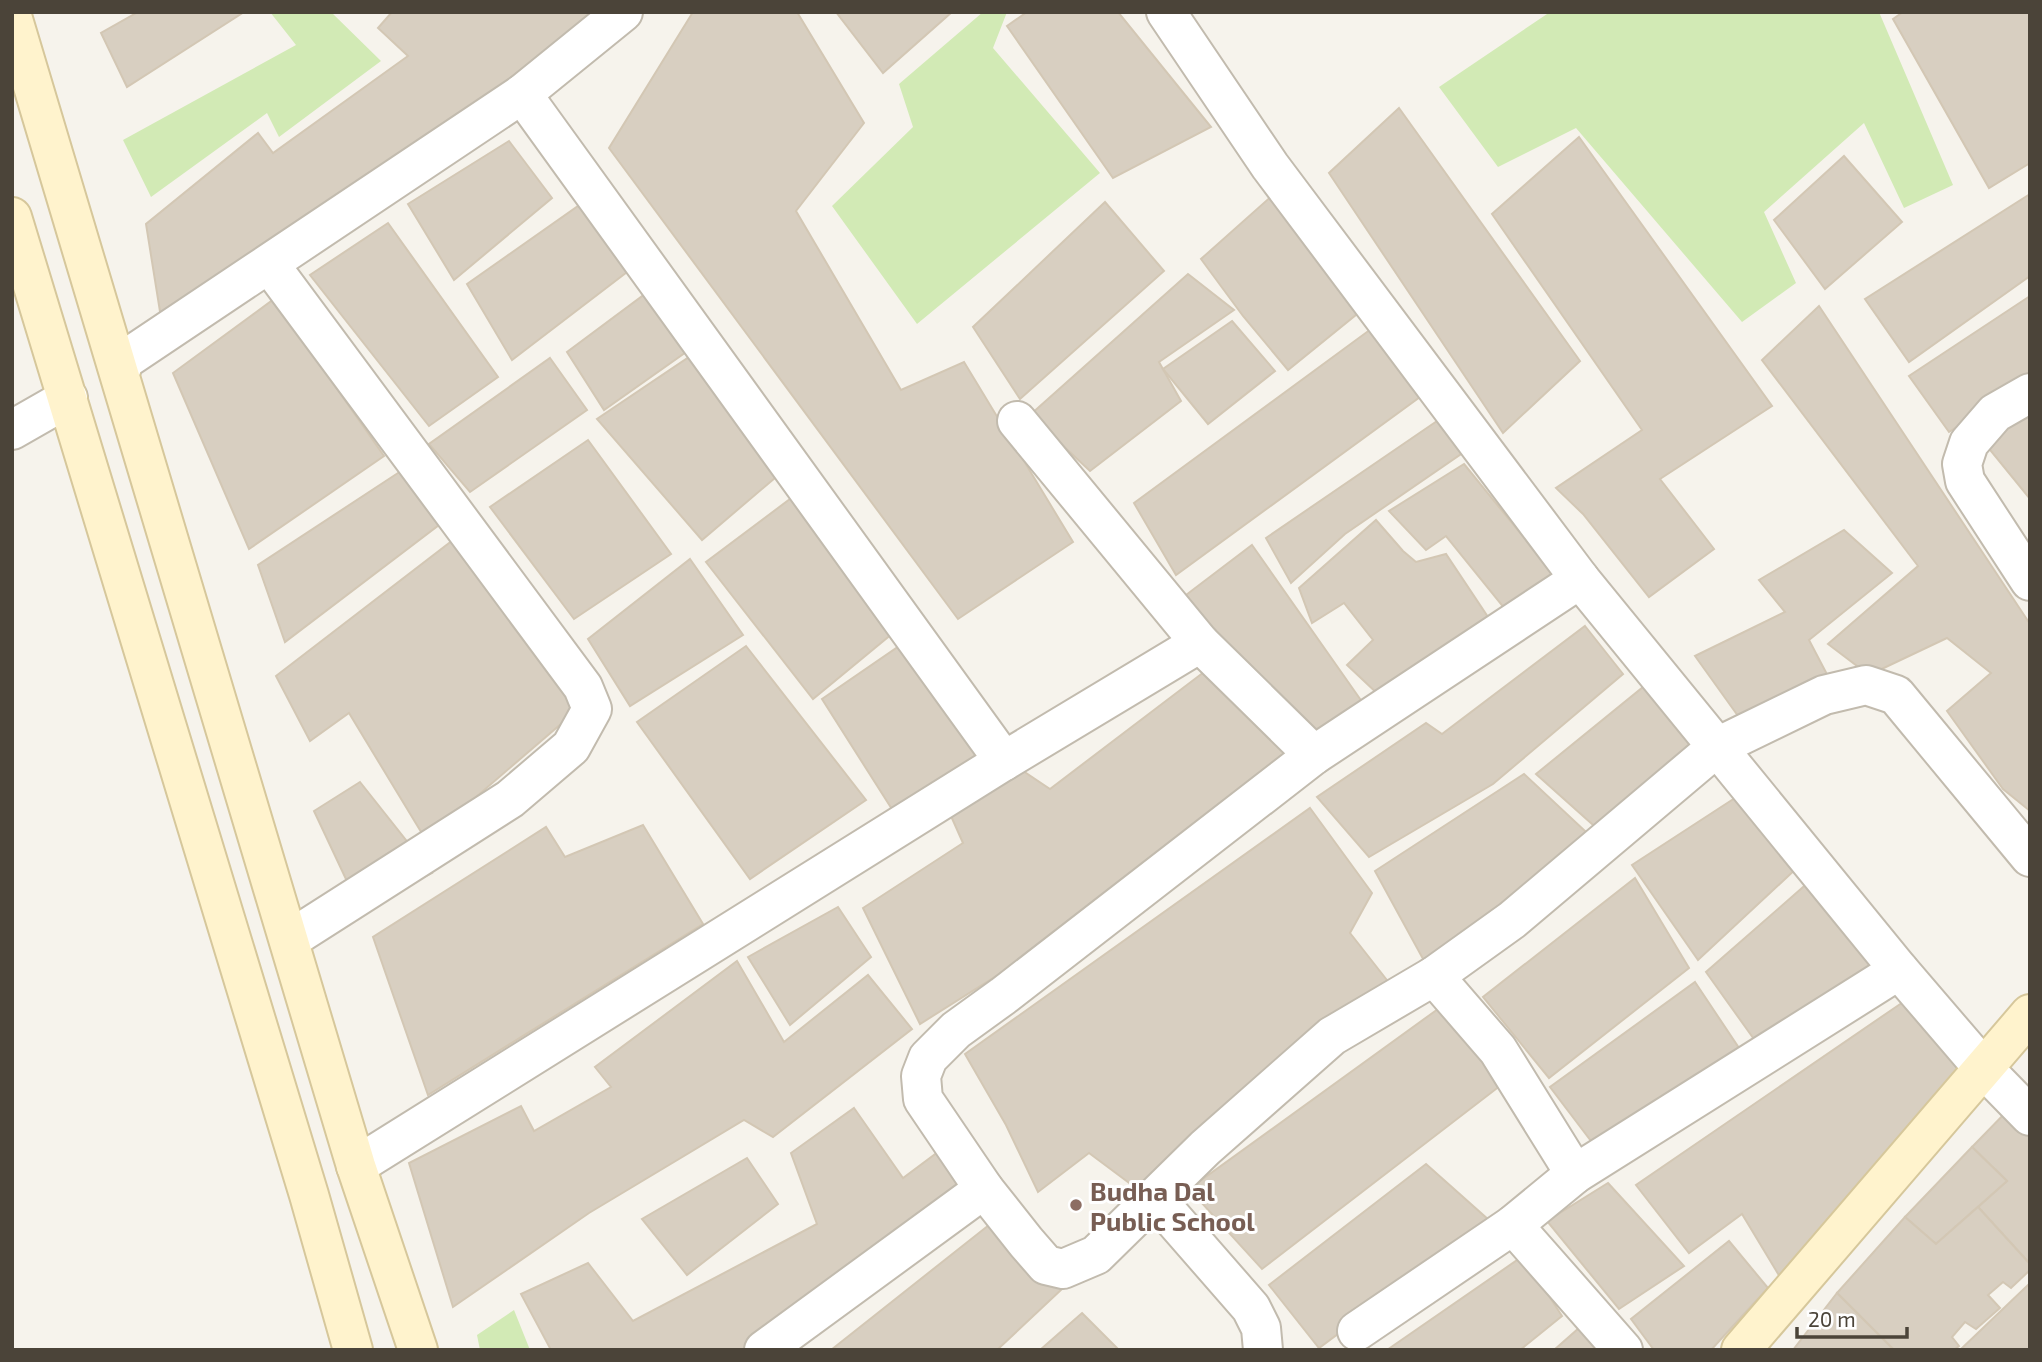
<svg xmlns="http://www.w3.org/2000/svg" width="2042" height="1362" viewBox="0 0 2042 1362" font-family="'Exo 2',sans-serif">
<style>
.green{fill:#d2eab5}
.building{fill:#d8cfc1;stroke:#d3c7b4;stroke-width:2}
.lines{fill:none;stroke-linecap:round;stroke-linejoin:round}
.street-casing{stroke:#c2bbae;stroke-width:42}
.secondary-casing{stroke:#d6c79b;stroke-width:42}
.street{stroke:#fff;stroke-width:38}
.secondary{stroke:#fff3cd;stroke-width:38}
.education-dot{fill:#8d6e63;stroke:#fff;stroke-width:2.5}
.labels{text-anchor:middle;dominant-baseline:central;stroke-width:6;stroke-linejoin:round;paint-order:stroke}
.education-label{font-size:26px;font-weight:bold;fill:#785e54;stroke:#fff;text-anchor:start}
</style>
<rect width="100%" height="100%" fill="#f6f3ec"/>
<g class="green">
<path d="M270 12H331L381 61 279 137 267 113 151 197 123 140 296 45Z"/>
<path d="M983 12H1007L993 48 1100 173 917 324 832 206 913 127 899 84Z"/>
<path d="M1550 12H1879L1953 185 1904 208 1864 123 1764 212 1796 283 1742 322 1576 128 1498 167 1439 87Z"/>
<path d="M514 1310 530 1350H480L477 1335Z"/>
</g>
<g class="building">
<path d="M138 12H244L127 87 101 33Z"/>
<path d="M392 12H597L480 101 162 324 146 224 258 133 273 153 408 56 378 28Z"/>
<path d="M693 12H797L864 123 796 211 901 390 964 362 1073 542 958 619 609 148Z"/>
<path d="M836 12H952L883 73Z"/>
<path d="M1027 12H1118L1211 127 1113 178 1007 26Z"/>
<path d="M1903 12H2030V163L1989 188 1893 19Z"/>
<path d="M1399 108 1580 361 1503 433 1329 173Z"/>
<path d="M1579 137 1772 406 1660 479 1714 549 1649 597 1583 514 1556 488 1642 430 1492 214Z"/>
<path d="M509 141 552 198 454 280 408 204Z"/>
<path d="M1844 156 1902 222 1825 289 1774 220Z"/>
<path d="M1274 194 1362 310 1288 370 1243 316 1201 259Z"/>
<path d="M2030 194V276L1909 362 1865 299Z"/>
<path d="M588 199 631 269 512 360 467 284Z"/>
<path d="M1105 202 1164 271 1020 399 973 327Z"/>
<path d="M388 223 498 377 429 426 310 275Z"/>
<path d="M1188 274 1234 310 1159 362 1181 401 1090 471 1030 415Z"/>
<path d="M649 291 689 350 604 410 567 352Z"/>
<path d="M2030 296V380L1949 432 1909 376Z"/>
<path d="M274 299 384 456 249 549 173 373Z"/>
<path d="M1819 306 2030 624V811L2003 789 1947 711 1991 673 1947 638 1869 675 1828 644 1918 566 1762 360Z"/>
<path d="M1232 321 1275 371 1208 424 1163 369Z"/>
<path d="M1371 329 1424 394 1176 575 1134 503Z"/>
<path d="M698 351 782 472 702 540 597 419Z"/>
<path d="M550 358 587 410 470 492 429 444Z"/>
<path d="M2030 409V499L1982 440Z"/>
<path d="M1437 421 1464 452 1345 534 1291 583 1266 538Z"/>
<path d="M588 440 671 554 574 619 490 507Z"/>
<path d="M1464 464 1561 583 1509 614 1446 536 1426 550 1389 511Z"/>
<path d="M401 471 439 525 285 642 258 565Z"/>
<path d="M798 493 893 633 813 699 706 562Z"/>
<path d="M1376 520 1403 551 1416 562 1446 554 1492 623 1381 697 1347 665 1373 640 1344 603 1312 623 1299 588Z"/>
<path d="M1844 530 1892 573 1809 640 1830 680 1741 720 1695 656 1785 612 1759 580Z"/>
<path d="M457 537 576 711 426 840 349 713 310 741 276 676Z"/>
<path d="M1252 545 1365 706 1320 742 1182 598Z"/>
<path d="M690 559 743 635 630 706 588 639Z"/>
<path d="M1585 626 1623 674 1493 784 1369 857 1317 797 1426 723 1442 734Z"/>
<path d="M908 640 989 756 895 814 822 699Z"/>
<path d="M746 646 866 800 750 879 637 722Z"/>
<path d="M1204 672 1293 760 1071 929 920 1024 863 908 963 843 951 816 1020 769 1050 789Z"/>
<path d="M1648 683 1703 755 1602 833 1536 774Z"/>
<path d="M1524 774 1601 846 1440 990 1375 871Z"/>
<path d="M360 782 432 873 360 909 314 811Z"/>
<path d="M1735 798 1799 866 1698 960 1632 865Z"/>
<path d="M1310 808 1372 893 1350 933 1401 998 1148 1197 1089 1153 1038 1192 1006 1125 965 1054Z"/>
<path d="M643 825 703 924 428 1095 373 937 546 827 565 857Z"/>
<path d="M1635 878 1689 968 1549 1078 1483 997Z"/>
<path d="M1810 881 1884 963 1756 1042 1706 972Z"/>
<path d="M838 907 871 957 790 1025 748 957Z"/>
<path d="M737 961 784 1042 868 975 912 1029 773 1137 744 1120 589 1213 453 1307 409 1163 521 1106 534 1131 611 1087 595 1067Z"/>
<path d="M1695 982 1743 1054 1591 1141 1550 1087Z"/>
<path d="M1909 998 1963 1065 1780 1277 1742 1214 1689 1253 1636 1185Z"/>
<path d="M1438 1009 1509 1079 1262 1269 1189 1189Z"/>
<path d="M2012 1106 2030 1126V1264L1978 1207 2007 1181 1972 1147Z"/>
<path d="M854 1108 903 1178 946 1146 974 1194 750 1350H551L521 1294 588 1263 633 1321 817 1224 791 1153Z"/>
<path d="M1972 1147 2007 1181 1936 1244 1905 1217Z"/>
<path d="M747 1158 778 1204 687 1275 642 1219Z"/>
<path d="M1426 1164 1490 1221 1319 1348 1269 1285Z"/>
<path d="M1608 1183 1684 1266 1619 1309 1547 1221Z"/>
<path d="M1978 1207 2030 1264V1270L2011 1288 2003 1282 1988 1295 2000 1308 1976 1329 1965 1322 1952 1337 1959 1346 1954 1350H1894L1837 1293 1905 1217 1936 1244Z"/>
<path d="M994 1221 1062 1289 997 1350H831Z"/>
<path d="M1729 1241 1768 1288 1711 1350H1654L1631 1319Z"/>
<path d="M1523 1256 1562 1316 1520 1350H1387Z"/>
<path d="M2030 1283V1350H1960Z"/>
<path d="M1837 1293 1894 1350H1793Z"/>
<path d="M1082 1313 1119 1350H1040Z"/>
<path d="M1579 1328 1597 1350H1554Z"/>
</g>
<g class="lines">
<g class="street-casing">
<g id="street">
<path d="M1166 12 1270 166 1580 579 1899 970 1984 1069 2030 1116"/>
<path d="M522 94 1004 761"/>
<path d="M270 265 583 687 592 709 571 747 510 799 289 940"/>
<path d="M122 367 117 365 522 94 623 12"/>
<path d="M2030 393 1995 413 1969 443 1962 464 1965 481 2030 581"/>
<path d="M1017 421 1200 643 1314 755"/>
<path d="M12 430 68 398"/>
<path d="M1580 579 1314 755 1003 996 956 1030 928 1058 921 1076 923 1099 984 1189 1026 1242 1046 1265 1063 1269 1096 1255 1205 1148 1332 1036 1434 976 1512 920 1717 747 1824 695 1866 685 1896 695 2030 857"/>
<path d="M1434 976 1498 1050 1575 1174"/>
<path d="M356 1166 1004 761 1200 643"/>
<path d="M1155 1198 1251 1308 1261 1328 1263 1350"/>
<path d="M1513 1225 1575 1174 1899 970"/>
<path d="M1357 1331 1513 1225 1623 1350"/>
<path d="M764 1350 984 1189"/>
</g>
</g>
<g class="secondary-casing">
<g id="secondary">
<path d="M12 16 356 1166 418 1350"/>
<path d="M12 217 309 1195 353 1350"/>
<path d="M1741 1350 2030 1014"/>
</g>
</g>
<use href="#street" class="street"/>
<use href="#secondary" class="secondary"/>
</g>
<circle class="education-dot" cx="1076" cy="1205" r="7"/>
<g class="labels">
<g class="education-label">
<text x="1090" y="1190">Budha Dal<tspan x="1090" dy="30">Public School</tspan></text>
</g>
</g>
<rect width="2042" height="1362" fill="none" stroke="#4b4439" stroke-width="28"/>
<path d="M1797 1327v10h110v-10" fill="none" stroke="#4b4439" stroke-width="3.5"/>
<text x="1808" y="1327" font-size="21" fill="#4b4439" stroke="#ffffff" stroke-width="5" paint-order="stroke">20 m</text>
</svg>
